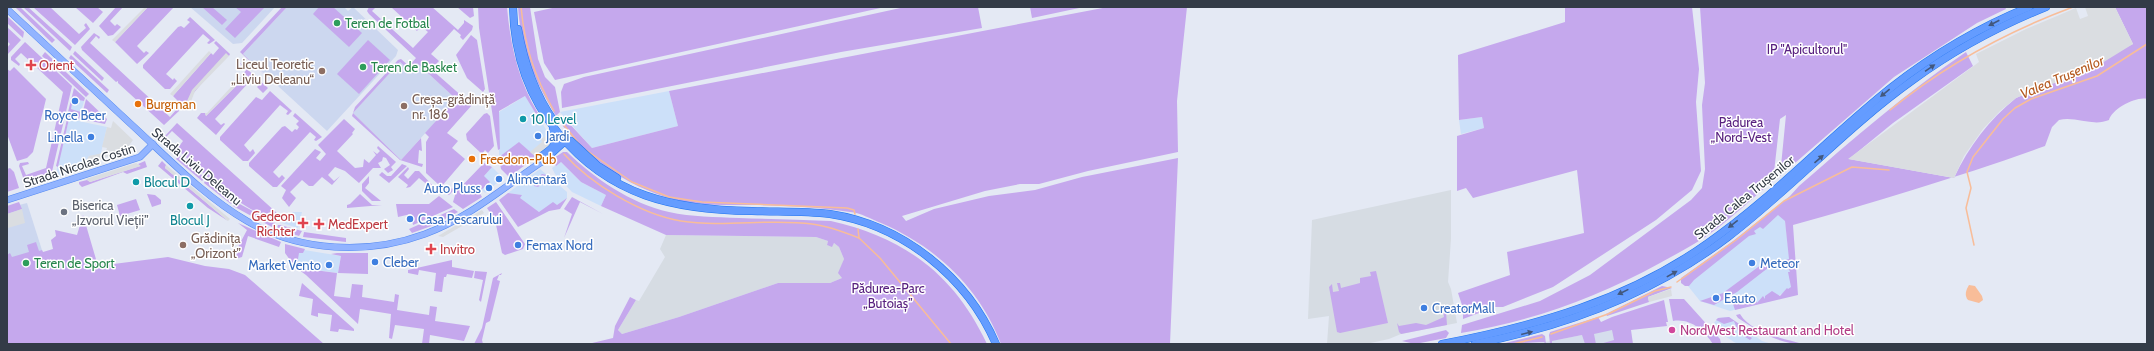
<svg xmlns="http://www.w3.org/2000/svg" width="2154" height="351" viewBox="0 0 2154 351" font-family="Cabin,sans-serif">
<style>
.residential{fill:#d5dded}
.commercial{fill:#cce0f9}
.industrial{fill:#d6dce3}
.education{fill:#ccd7ef}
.green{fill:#c5a8ed}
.parking{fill:#dadde1}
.water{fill:#f8bd99}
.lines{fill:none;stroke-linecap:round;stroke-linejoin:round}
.stream{stroke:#f8bd99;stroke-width:1.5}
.major-casing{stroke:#5589f1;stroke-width:7}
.highway-casing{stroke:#2375ee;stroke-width:8}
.major{stroke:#92b4ff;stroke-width:6}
.highway{stroke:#649cff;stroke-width:7}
.oneway{fill:#42587e}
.leisure-dot{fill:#2e9e5b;stroke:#fff;stroke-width:1.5}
.health-dot{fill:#e0444e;stroke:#fff;stroke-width:1.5}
.education-dot{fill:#8d6e63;stroke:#fff;stroke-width:1.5}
.shop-dot{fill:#3f7fe0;stroke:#fff;stroke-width:1.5}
.food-dot{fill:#e8710a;stroke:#fff;stroke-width:1.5}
.culture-dot{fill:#0f9aa8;stroke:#fff;stroke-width:1.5}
.worship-dot{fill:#6b7280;stroke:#fff;stroke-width:1.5}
.hotel-dot{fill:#d1479c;stroke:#fff;stroke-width:1.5}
.labels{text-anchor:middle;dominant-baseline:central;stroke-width:3;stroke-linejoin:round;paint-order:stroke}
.leisure-label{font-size:13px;fill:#27864d;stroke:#fff;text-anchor:start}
.park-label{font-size:13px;fill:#58207f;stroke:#fff}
.education-label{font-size:13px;fill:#785e54;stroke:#fff;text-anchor:start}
.health-label{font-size:13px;fill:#be3a42;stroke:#fff;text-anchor:start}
.food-label{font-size:13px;fill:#c56008;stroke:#fff;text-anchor:start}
.shop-label{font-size:13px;fill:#366cbe;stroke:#fff;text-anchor:start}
.culture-label{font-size:13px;fill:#0d838f;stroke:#fff;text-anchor:start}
.street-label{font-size:13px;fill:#333b47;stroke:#fff}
.worship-label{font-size:13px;fill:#5b616d;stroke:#fff;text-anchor:start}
.hotel-label{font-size:13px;fill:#b23c85;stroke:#fff;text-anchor:start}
.water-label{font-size:14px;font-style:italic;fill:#b55a20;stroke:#fff}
</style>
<rect width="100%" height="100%" fill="#e4e9f4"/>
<path class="residential" d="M1614 329 1617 344H1534Z"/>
<g class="commercial">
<path d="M669 91 678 126 592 148 560 112Z"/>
<path d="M525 96 549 134 553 145 536 157 519 143 499 157V112Z"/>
<path d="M73 98 84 101 81 112 71 109Z"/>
<path d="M1482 117 1484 128 1461 134 1459 120Z"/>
<path d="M69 119 107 127 101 153 103 154 89 156 84 166 85 169 55 177Z"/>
<path d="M561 162 581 182 606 195 601 206 572 192 555 174 552 168Z"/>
<path d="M492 167 503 178 485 193 482 190 484 176Z"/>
<path d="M540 169 567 192V198L557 205 539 212 519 198 521 195 508 193Z"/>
<path d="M1781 211 1785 221 1793 286 1771 301 1730 311 1700 301 1684 281Z"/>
<path d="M292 212H302L298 228 282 223Z"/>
<path d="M298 249 341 256 338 273 295 267Z"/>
<path d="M1729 317 1762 341 1772 344H1738L1734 342 1725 336 1714 323 1718 318Z"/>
</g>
<g class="industrial">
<path d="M1451 190V239L1448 282 1451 289 1457 323 1401 334 1389 339 1366 344H1327L1329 316 1308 319 1312 220Z"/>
<path d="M666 235 816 237 828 241 827 245 832 246 834 243 839 247 844 259 840 271 842 278 830 283H778L679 317 622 334 618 330 636 300 639 301 665 257 660 249Z"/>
</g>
<g class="education">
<path d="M190 7H275L242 43 233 44Z"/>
<path d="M287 7H344L348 11 353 7 398 50 396 56 327 131 243 54Z"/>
<path d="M400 62 410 71 417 63 456 99 401 160 353 113Z"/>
<path d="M27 203 48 269 7 272V208Z"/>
</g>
<g class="green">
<path d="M15 7H20L55 40 52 43Z"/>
<path d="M23 7H28L72 47 70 51Z"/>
<path d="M33 7H50L79 34 86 28 84 25 86 23 90 29 75 45Z"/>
<path d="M75 7H97L103 12 93 23Z"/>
<path d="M116 7H123L110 21 115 26 117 24 121 27 113 35 108 36 99 26Z"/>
<path d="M148 7H174L137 46 144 53 146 51 149 53 137 64 115 42Z"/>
<path d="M202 7H212L227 20 222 25Z"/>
<path d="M235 7H265L235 38 225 29 241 12Z"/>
<path d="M282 7H287L243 54 271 81 240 52Z"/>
<path d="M319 7H333L362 33 349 47 313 14Z"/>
<path d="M369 7H376L372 11 413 48 428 32 421 26 417 31 391 7H432L458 30 464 23V20L473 26 472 30 463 40 460 37 461 35 454 29 431 54 439 61 431 69 472 105 447 133 458 141 452 148 465 159 441 187 448 193 452 188 454 190 449 195 441 190 439 185 426 173V142L429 137 425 133 456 99 417 63 410 71 400 62 353 113 401 160 421 138 422 151 419 150 418 163 423 164 422 167 400 160 352 116 355 107 398 60 401 59 409 66 416 58 369 14 367 11Z"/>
<path d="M457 7H473L474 16 470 18Z"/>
<path d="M478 7H507C510 43 518 81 538 113L536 114 525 96 499 111 500 149 498 150 479 28Z"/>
<path d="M518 7H530L538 59 545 77 555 87 560 112 556 116C534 79 521 50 518 7Z"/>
<path d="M557 7H885L555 80 544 63 534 12Z"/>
<path d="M905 7H978L982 28 841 52 562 108 561 92 564 84 584 77Z"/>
<path d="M1030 7H1084L1032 18Z"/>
<path d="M1108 7H1187L1177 101 1178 152 1088 171 1039 184H1020L985 191 902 216 906 221 934 209 989 196 1035 190 1082 177 1178 158 1170 344H1001C980 288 935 246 881 223 871 219 861 213 850 212 820 207 787 206 757 205 732 205 706 206 681 201 633 190 593 163 562 125L567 121 592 148 678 126 669 91Z"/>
<path d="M1565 7H1692L1699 69 1696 102 1701 171 1692 190 1656 220 1553 287 1503 307H1495L1463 319V308L1458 293 1510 275 1507 252 1584 233 1577 170 1473 198 1466 188 1457 191V136L1484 128 1482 117 1459 120 1458 55 1565 22Z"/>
<path d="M1700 7H2005L2006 9 1977 23 1894 77 1780 176 1786 115 1780 119 1773 181C1754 197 1735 215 1715 230 1698 243 1678 253 1660 263 1596 298 1533 321 1461 333L1462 325 1540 301 1590 275 1691 200 1702 188 1705 169 1702 105 1705 83Z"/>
<path d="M2115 7H2147V99C2136 96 2112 109 2109 120 2093 127 2076 116 2059 120L2052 127 2045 146C1962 176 1878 201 1793 225L1798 295 1735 310 1733 304 1755 298 1757 303 1763 296 1765 299V296L1772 291 1780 296 1787 288 1788 289 1791 287 1788 272H1790L1786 261H1788L1786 260 1789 259 1785 221 1778 215 1763 229 1760 227 1754 231 1756 234 1749 236 1694 280 1689 286H1685L1681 283V278L1733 241 1790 196 1799 186C1853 139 1907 92 1966 52L1973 66 1893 123 1849 159 1954 178C1969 146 1989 120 2016 98L2133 44Z"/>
<path d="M7 16 24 32 23 38 7 23Z"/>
<path d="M190 17 215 40 209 44 207 43 210 40 203 34 166 74 173 80 174 78 177 81 170 89H165L143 68V65L178 27 181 26 184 28 190 22 187 20Z"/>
<path d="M7 27 21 40 7 55V48L10 44 7 41Z"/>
<path d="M94 33 100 37 99 39 96 36 90 43 170 117 176 110 172 106 178 108 179 111 164 125 118 83V81L116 82 82 50 81 47Z"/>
<path d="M471 35 477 40 485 89 483 92 467 78 456 55Z"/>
<path d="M368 40 390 60 359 94 337 74Z"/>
<path d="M216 41 230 54 229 56 226 54 187 101 190 104H187L184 107 173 96 211 53 213 55 219 48 214 43Z"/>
<path d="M25 42 72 86 51 176 25 183 19 166 20 163 28 162 29 164 22 166 26 175 46 168 63 92 21 53 15 59 20 64 19 66 11 60V57Z"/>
<path d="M75 51 104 78 102 81 73 54Z"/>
<path d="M45 52 89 94 86 97 42 56Z"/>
<path d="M71 55 109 90 107 93 69 58Z"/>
<path d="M238 61 268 88 263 93 257 87 259 85 252 79 215 119 221 125 224 123 225 124 216 135 197 118 201 113H205L206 116 246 76 244 73 246 70Z"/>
<path d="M14 67 46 99 33 152 27 158 17 161 7 134V69L10 71Z"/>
<path d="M74 88 85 98 84 101 73 99 71 109 81 112 79 119 67 116Z"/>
<path d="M270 91 292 111 288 115 286 114 288 111 280 105 244 145 250 152 253 149 255 153 248 161H243L220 140V137L256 97 262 100Z"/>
<path d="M86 99 107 119 105 124 81 119Z"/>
<path d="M295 113 322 137 316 141 314 140 316 137 310 132 273 172 279 178 282 175 285 178 277 187H273L249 166V163L282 127 285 126 292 132 295 129 297 130 299 127 296 124 299 121 293 116Z"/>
<path d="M487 113 490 116 494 146 488 153 485 150 482 154 467 140 466 134 484 114Z"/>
<path d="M67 119H69L58 167 56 166Z"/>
<path d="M344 119 355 129 352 133 353 134 337 151 355 168 363 167 364 159 369 163 376 155 373 151 377 154 380 151 377 148 378 146 396 162 391 167 393 170 388 173 384 169 390 165 386 158 383 157 382 161 378 163 381 168H373L359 183 345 171 335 167 328 175 334 181 340 176 332 185 322 177 313 186H309L302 180 290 192 296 198 289 207 282 198 286 190 281 186 315 149 321 152 316 158 320 161 326 154 318 145Z"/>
<path d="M177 123 277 213 273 218C244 213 199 169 177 149L183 141 172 131 166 137 165 136Z"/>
<path d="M519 142 536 157 509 177 501 169 499 157Z"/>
<path d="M563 152H567C595 179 630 203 669 212 692 217 715 217 739 218 769 219 800 220 831 221 905 238 954 274 987 344H588L613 338 615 326 630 297 636 300 618 330 622 334 679 317 778 283H830L842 278 838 273 844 259 839 247 834 243 832 247 827 245 828 241 816 237 666 235 601 206 606 195 581 182 561 162 556 166 554 163 557 159 554 162 551 160Z"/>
<path d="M179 155 205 178 202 181 176 159Z"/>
<path d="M145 161 147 167 127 174 123 172 82 187 79 184V182L87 180 90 182 140 166 138 164Z"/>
<path d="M162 161 166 165 165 168 228 221 208 208 158 166Z"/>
<path d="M484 163 492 167 484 176 490 182 479 192 482 197 463 209 453 202 456 192Z"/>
<path d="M402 164 407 166 389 183 379 175 382 172 387 176H391Z"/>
<path d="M408 167 409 169 404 175 408 179 415 171H419L434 187 433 189 429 192 426 189 429 186 419 178 410 187 406 188 408 185 398 177Z"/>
<path d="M10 168 14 172 19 188 7 192V169Z"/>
<path d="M542 174 547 175V180L538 187 534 186V181Z"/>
<path d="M369 176V183L365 188 381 201H372L362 191V184Z"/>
<path d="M206 179 234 200 231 204 204 183Z"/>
<path d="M508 193 522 195 520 198 539 212 553 202 557 205 567 198 560 209 549 211 518 227 499 200Z"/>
<path d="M147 194 155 195 161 200V204L152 207Z"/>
<path d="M360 194 372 205H382L347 208V205L350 204Z"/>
<path d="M439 196 453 207 413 225 411 214 398 217 396 204H429Z"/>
<path d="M572 197 603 214 580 202 564 238 572 214 564 209Z"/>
<path d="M136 199 140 210 120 216 117 205Z"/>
<path d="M19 202 22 209 7 214V206Z"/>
<path d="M236 202 275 223 272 227 233 206Z"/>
<path d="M496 202 525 244 523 249 505 255 502 253 495 220 487 208Z"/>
<path d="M454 209 458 212 434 225 412 233 409 229Z"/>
<path d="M83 215 98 266 168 257 205 266 229 269 245 275 324 344H7V255L10 253 12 257 29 252 27 245 36 242 39 251 42 250 43 252 53 249 51 240 56 236 55 230 77 235Z"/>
<path d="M238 223 281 242 279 247 248 236 242 257 235 259 237 249 247 230Z"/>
<path d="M278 225H280L302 231 299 236 277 229Z"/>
<path d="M304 232 346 238V242L303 237Z"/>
<path d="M285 244 305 249 303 253H299L297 265 299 268 337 273 334 296 350 298 352 284 363 285 362 297 394 302 395 294 399 295 397 310 429 315 430 306 437 307 435 321 470 326 464 341 430 335 429 344H422L424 329 395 325 392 339 389 338 391 314 360 309 358 324 306 275 295 267 285 253Z"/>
<path d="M337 253H368V274L338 273 341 256 331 254Z"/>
<path d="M1769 259 1773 264 1737 292 1714 305 1700 301 1723 293Z"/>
<path d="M452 260V267L474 271 472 278 447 274 446 277H444L442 292 434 291 436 273 419 270 418 275 408 273V270Z"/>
<path d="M475 271 487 272 481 302 479 300 483 280 474 278Z"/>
<path d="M1376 271 1388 323 1340 333 1337 332 1329 287 1332 284 1333 292 1339 291 1337 283H1340L1341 288 1360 283V278L1371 276 1370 272Z"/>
<path d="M502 273 501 275H499L497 280 500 281 490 321 486 323 482 340 483 344H474L482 328 493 278Z"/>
<path d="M302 283 354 329V331L339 329 338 332 330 331 332 315 318 313V317L311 315 313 299 299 296Z"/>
<path d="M1662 286 1672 288 1648 297 1649 302 1607 316 1606 314Z"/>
<path d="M1669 299H1684L1720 339 1721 344H1713C1704 330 1690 318 1673 321Z"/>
<path d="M1664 300 1668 322H1666L1667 326 1631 330 1633 344H1600L1614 340 1612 330 1594 334 1596 344H1585L1582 335 1552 341V344H1550L1549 335 1550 332 1598 317 1601 322 1612 317Z"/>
<path d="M1443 311H1446L1447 325 1401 334 1399 332 1397 323 1399 326 1416 323 1426 325 1444 317Z"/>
<path d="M1740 314C1751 333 1783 338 1803 344 1778 344 1758 331 1738 318L1736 315Z"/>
<path d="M1729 317 1751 332 1748 335 1752 338 1750 340 1745 337 1748 335 1743 329 1738 331 1734 321 1724 324 1716 320 1718 318Z"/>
<path d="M1446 330 1449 333 1446 338 1415 344 1402 341Z"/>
<path d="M1542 334 1545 336 1546 344 1544 342 1501 344Z"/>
</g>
<g class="parking">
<path d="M145 7H148L115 42 112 40Z"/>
<path d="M2085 7H2115L2133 44 2094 68 2016 98 2000 111 1983 129 1964 156 1954 178 1848 159 1979 62 1976 54 2026 29 2076 8 2080 19 2088 16Z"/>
<path d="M209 51 211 53 173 96 170 94Z"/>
<path d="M226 53 229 56 195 91 190 104 187 101 192 90Z"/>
<path d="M244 73 246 76 206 116 205 113H207Z"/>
<path d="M113 121 133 140 128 147 119 150 115 149 118 154 85 163 89 156 112 151H106L107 148 102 147 107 127 111 128Z"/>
<path d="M549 134 553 145 536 157 530 152 542 142 541 139Z"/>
<path d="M136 163 141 166 90 182 86 179Z"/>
<path d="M166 165 230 219 228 221 165 168Z"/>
<path d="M22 209 25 223 8 228 7 214Z"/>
<path d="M482 210 484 213 469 222 443 237 438 236Z"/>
<path d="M1671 289 1672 296 1649 302 1648 297Z"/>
</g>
<path class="water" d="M1969 285 1975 286 1982 296 1983 300 1979 303 1968 300C1964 295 1966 290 1969 285Z"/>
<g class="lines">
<g class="stream">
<path d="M521 7C525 48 534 75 554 111"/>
<path d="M1890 110C1945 65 2006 32 2073 7"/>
<path d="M558 116 559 119"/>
<path d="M564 125 580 145"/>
<path d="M586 150 632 182 669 197 702 202 847 208 854 210 855 214"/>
<path d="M564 154C591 184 640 214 681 221 725 228 769 218 812 224 828 226 844 232 859 238"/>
<path d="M858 229 859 238 880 258 951 344"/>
<path d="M1974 245 1966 208 1971 188 1967 172 1973 157 2003 119 2015 108 2031 99 2097 76 2147 44"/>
<path d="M1677 282 1736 240 1784 201 1852 167 1889 170"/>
<path d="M1551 334 1608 314 1655 291 1671 287"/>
<path d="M1513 344 1542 337"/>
</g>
<g class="major-casing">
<g id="major">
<path d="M7 9C49 48 91 87 133 126 169 159 204 196 247 221 300 252 368 255 425 234 469 218 505 186 543 161"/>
<path d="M7 200 140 157 153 144"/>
</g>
</g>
<g class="highway-casing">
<g id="highway">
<path d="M513 7C514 55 528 97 559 134 610 196 674 210 752 211 778 212 804 211 830 214 903 225 967 277 996 344"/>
<path d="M518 29C524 62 534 93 554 121"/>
<path d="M571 141 598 166 617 178"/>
<path d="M540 157C551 150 561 143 553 130"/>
<path d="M543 161 565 141 564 136"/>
<path d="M1442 344C1536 326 1628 300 1708 243 1774 197 1829 137 1892 87 1934 54 1980 27 2029 7"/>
<path d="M1475 344C1566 326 1653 294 1728 237 1792 188 1847 127 1913 80 1954 50 1999 26 2046 7"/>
</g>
</g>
<use href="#major" class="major"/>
<use href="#highway" class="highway"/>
</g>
<defs><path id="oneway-solid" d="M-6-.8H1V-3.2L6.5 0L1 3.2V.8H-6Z"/></defs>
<g class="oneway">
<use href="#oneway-solid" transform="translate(1994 23) rotate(153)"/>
<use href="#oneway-solid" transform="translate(1930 68) rotate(-34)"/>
<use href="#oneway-solid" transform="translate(1885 93) rotate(141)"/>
<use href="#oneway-solid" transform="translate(1819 159) rotate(-41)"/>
<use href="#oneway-solid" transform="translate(1733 224) rotate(142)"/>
<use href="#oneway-solid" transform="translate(1672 274) rotate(-29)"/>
<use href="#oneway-solid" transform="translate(1623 292) rotate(154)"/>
<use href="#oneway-solid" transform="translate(1527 333) rotate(-14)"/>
</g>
<g class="leisure-dot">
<circle cx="337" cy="23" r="4"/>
<circle cx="363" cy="67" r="4"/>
<circle cx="26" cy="263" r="4"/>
</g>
<g class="health-dot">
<path d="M29 59h4v4h4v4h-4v4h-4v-4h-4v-4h4z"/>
<path d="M301 217h4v4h4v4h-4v4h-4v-4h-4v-4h4z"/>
<path d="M317 218h4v4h4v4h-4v4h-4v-4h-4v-4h4z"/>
<path d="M429 243h4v4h4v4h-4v4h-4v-4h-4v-4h4z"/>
</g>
<g class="education-dot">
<circle cx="322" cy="71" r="4"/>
<circle cx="404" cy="106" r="4"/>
<circle cx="183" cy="245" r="4"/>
</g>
<g class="shop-dot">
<circle cx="75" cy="101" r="4"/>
<circle cx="538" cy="136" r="4"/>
<circle cx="91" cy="137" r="4"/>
<circle cx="499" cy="179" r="4"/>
<circle cx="489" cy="188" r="4"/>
<circle cx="410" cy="219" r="4"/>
<circle cx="518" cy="245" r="4"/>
<circle cx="375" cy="262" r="4"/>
<circle cx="1752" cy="263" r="4"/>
<circle cx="329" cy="265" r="4"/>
<circle cx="1716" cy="298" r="4"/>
<circle cx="1424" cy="308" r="4"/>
</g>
<g class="food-dot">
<circle cx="138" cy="104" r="4"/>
<circle cx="472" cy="159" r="4"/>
</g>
<g class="culture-dot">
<circle cx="523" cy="119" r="4"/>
<circle cx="136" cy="182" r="4"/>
<circle cx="190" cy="206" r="4"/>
</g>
<circle class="worship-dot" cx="64" cy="212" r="4"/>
<circle class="hotel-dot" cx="1672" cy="330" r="4"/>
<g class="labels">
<g class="leisure-label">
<text x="345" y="23">Teren de Fotbal</text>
<text x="371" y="67">Teren de Basket</text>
<text x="34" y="263">Teren de Sport</text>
</g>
<g class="park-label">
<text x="1807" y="49">IP "Apicultorul"</text>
<text x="1741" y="122">Pădurea<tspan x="1741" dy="15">„Nord-Vest</tspan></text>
<text x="888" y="288">Pădurea-Parc<tspan x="888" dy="15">„Butoiaș”</tspan></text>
</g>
<g class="education-label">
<text x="314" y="64" text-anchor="end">Liceul Teoretic<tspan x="314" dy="15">„Liviu Deleanu“</tspan></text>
<text x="412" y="99">Creșa-grădiniță<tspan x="412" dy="15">nr. 186</tspan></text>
<text x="191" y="238">Grădinița<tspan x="191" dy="15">„Orizont”</tspan></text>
</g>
<g class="health-label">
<text x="39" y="65">Orient</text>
<text x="295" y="216" text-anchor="end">Gedeon<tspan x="295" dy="15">Richter</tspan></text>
<text x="328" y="224">MedExpert</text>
<text x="440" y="249">Invitro</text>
</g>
<g class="food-label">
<text x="146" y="104">Burgman</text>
<text x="480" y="159">Freedom-Pub</text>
</g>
<g class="shop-label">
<text x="75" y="115" text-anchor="middle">Royce Beer</text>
<text x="546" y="136">Jardi</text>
<text x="83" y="137" text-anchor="end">Linella</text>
<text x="507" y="179">Alimentară</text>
<text x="481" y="188" text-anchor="end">Auto Pluss</text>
<text x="418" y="219">Casa Pescarului</text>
<text x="526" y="245">Femax Nord</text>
<text x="383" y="262">Cleber</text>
<text x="1760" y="263">Meteor</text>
<text x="321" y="265" text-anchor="end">Market Vento</text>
<text x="1724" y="298">Eauto</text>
<text x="1432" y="308">CreatorMall</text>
</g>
<g class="culture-label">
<text x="531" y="119">10 Level</text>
<text x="144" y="182">Blocul D</text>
<text x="190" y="220" text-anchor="middle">Blocul J</text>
</g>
<g class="street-label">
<text transform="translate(79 165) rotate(-18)">Strada Nicolae Costin</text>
<text transform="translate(197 166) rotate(40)">Strada Liviu Deleanu</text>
<text transform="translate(1744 197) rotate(-39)">Strada Calea Trușenilor</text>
</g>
<g class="worship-label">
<text x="72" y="205">Biserica<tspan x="72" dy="15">„Izvorul Vieții”</tspan></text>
</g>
<g class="hotel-label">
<text x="1680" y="330">NordWest Restaurant and Hotel</text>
</g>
<g class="water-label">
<text transform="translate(2062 77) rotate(-23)">Valea Trușenilor</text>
</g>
</g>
<rect width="2154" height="351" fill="none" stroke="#333b47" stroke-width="16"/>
</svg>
